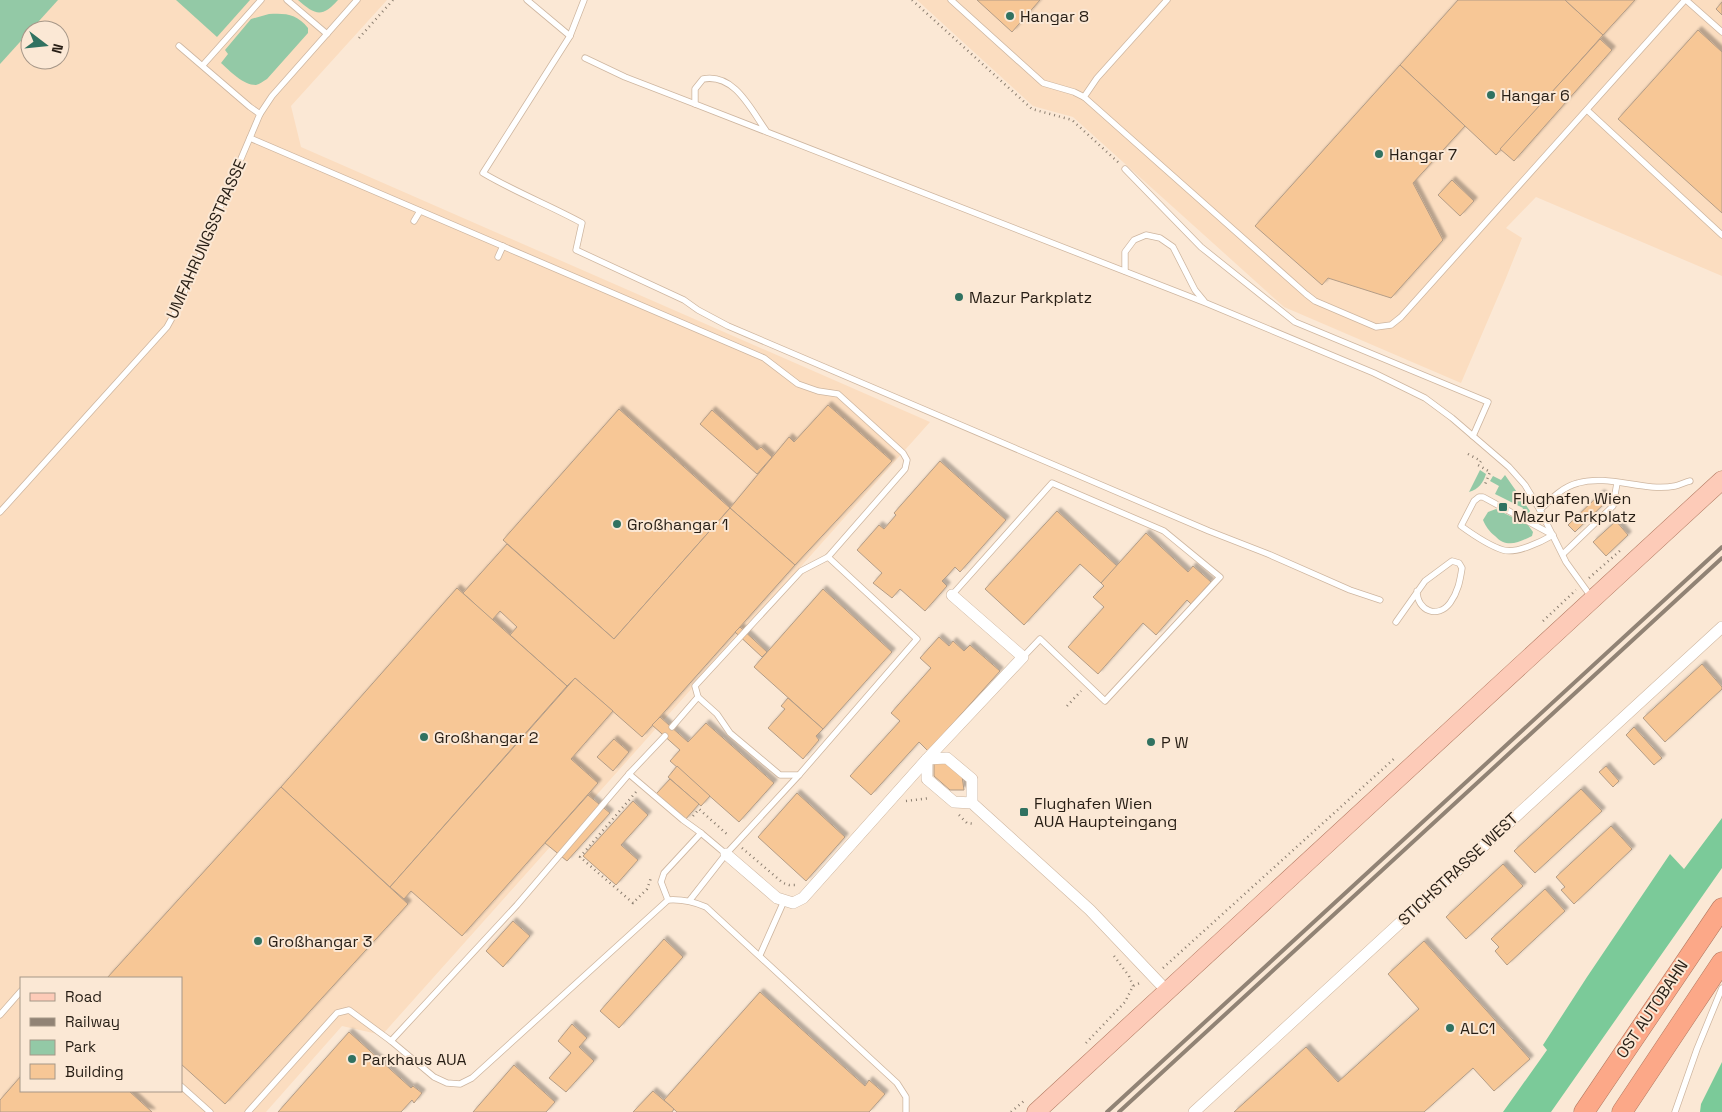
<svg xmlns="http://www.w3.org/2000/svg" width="1722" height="1112" viewBox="0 0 1722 1112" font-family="'Space Grotesk',sans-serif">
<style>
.built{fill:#fbddc0;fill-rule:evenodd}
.green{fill:#93c9a6}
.forest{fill:#7bca99}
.building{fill:#f7c796;stroke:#b39c86;filter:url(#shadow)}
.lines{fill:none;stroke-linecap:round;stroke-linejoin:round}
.lane-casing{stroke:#ceb6a0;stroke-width:7}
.street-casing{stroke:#ceb6a0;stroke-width:12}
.primary-casing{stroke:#b17860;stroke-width:19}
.highway-casing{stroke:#b17860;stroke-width:21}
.path{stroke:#8a7d6f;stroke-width:2.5;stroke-dasharray:1 4;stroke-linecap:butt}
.lane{stroke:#fff;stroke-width:5.5}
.street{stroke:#fff;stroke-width:11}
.primary{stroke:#fdcbb8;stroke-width:18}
.highway{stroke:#fca888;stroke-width:20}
.rail{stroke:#918375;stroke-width:4}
.poi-dot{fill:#317261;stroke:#fbe8d5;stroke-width:2}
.labels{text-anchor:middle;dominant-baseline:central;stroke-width:4;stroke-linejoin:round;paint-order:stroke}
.poi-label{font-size:16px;fill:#271e15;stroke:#fbe8d5;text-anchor:start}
.street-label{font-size:16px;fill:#271e15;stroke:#fbe8d5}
</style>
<defs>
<filter id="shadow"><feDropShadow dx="3.5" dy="-3.5" stdDeviation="1" flood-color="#0004"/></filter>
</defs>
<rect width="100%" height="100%" fill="#fbe8d5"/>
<g class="built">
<path d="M0 0H387L291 106 301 147 930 422 382 1035 342 1026 266 1112H0ZM30 30H60V60H30ZM21 978H181V1091H21Z"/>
<path d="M917 0H1722V276L1536 197 1506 228 1522 238 1506 278 1461 383 1284 307 1073 117 1033 106Z"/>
</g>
<g class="green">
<path d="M0 0H58L0 64Z"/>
<path d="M176 0H250L217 37Z"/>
<path d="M298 0H338C322 18 315 15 298 0Z"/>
<path d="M269 14C286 13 297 14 308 28V33L267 79C263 81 260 84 256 85 243 85 230 71 221 63L228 54 225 50 251 19Z"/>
<path d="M1480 470 1486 474C1483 483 1479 489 1469 492Z"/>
<path d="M1505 475 1530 511 1528 515 1521 512 1523 508 1495 494 1499 486 1490 481 1493 476 1501 480Z"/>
<path d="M1496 509 1528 525 1533 532 1532 536C1519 542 1507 549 1495 536 1489 531 1486 527 1483 520L1488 512Z"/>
</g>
<g class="forest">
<path d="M1722 818V868L1551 1112H1503L1547 1050 1543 1045 1587 977 1670 854 1684 869Z"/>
<path d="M1722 1062V1112H1700L1701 1104Z"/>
</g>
<g class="building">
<path d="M977 0H1040L1012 32Z"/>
<path d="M1458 0H1565L1603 35 1496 155 1400 65Z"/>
<path d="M1565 0H1635L1603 35Z"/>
<path d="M1722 2V15L1716 9Z"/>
<path d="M1698 30 1722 52V213L1618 119Z"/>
<path d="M1600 39 1612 50 1514 161 1500 149Z"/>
<path d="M1400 65 1465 126 1413 183 1443 240 1391 298 1328 278 1322 285 1255 226Z"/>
<path d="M1452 180 1474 201 1460 216 1438 195Z"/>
<path d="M828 405 892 461 795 565 730 508 789 437 794 442Z"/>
<path d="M619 409 730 508 614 639 503 540Z"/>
<path d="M712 410 757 450 761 447 772 457 757 474 700 424Z"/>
<path d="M940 461 1006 520 960 572 955 567 948 575 942 581 947 586 925 611 900 589 892 598 873 583 882 573 857 550 879 525 884 529 896 515 894 513Z"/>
<path d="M1601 493 1608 500 1575 532 1568 525Z"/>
<path d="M730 508 795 565 642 737 575 678 567 686 510 635 517 627 500 611 492 620 463 593 507 544 614 639Z"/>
<path d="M1057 511 1117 566 1101 583 1080 564 1024 625 985 589Z"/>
<path d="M1616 521 1628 535 1606 556 1593 542Z"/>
<path d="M1146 533 1188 572 1193 566 1211 582 1191 604 1187 600 1156 635 1143 623 1098 674 1068 647 1104 607 1093 597 1104 586 1101 583Z"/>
<path d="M457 588 567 686 390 887 281 787Z"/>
<path d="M823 589 892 652 823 729 754 667Z"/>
<path d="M740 627 767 652 762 657 735 632Z"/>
<path d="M939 637 949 646 953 641 964 651 970 645 1000 671 928 751 919 742 871 795 850 776 900 721 891 713 931 668 920 658Z"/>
<path d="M1702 664 1722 687V689L1665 742 1643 718Z"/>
<path d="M575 678 613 711 571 759 598 783 462 936 411 891 404 899 390 887Z"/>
<path d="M788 698 823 729 816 736 819 740 803 759 768 728 785 709 781 706Z"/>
<path d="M660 717 688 742 706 723 774 783 739 822 670 761 680 750 652 725Z"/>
<path d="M1634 727 1662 758 1654 765 1626 735Z"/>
<path d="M614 739 629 752 613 771 597 757Z"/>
<path d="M946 762 962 776 964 790H950L934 776V763Z"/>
<path d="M677 766 710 796 701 806 668 777Z"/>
<path d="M1606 766 1619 781 1613 787 1599 772Z"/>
<path d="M670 779 699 804 685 820 656 794Z"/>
<path d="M281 787 408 904 225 1104 181 1064V978H107Z"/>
<path d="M1581 789 1602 811 1535 873 1514 851Z"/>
<path d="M797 793 845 837 806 881 758 837Z"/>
<path d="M588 795 610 813 567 861 545 843Z"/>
<path d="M633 801 648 815 621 845 638 860 616 885 583 856Z"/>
<path d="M1611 826 1632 849 1574 904 1561 890 1565 887 1556 877Z"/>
<path d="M1503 864 1523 886 1466 939 1446 917Z"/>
<path d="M1545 889 1565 911 1507 965 1495 951 1499 947 1491 939Z"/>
<path d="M513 921 530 936 503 967 486 951Z"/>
<path d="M664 939 683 957 619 1028 600 1011Z"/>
<path d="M1424 941 1530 1059 1494 1091 1473 1068 1424 1112H1234L1306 1047 1338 1082 1419 1009 1388 974Z"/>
<path d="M760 992 865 1086 869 1080 885 1094 869 1112H677L664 1100Z"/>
<path d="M572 1024 587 1038 579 1047 594 1061 566 1092 549 1078 571 1053 558 1041Z"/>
<path d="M349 1032 411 1088 413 1086 422 1093 414 1103 412 1100 401 1112H278Z"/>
<path d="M514 1065 555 1102 546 1112H473Z"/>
<path d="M21 1076V1091H129L152 1112H0V1100Z"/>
<path d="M653 1091 674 1109 672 1112H633Z"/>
</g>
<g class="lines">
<g class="lane-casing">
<g id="lane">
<path d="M287 0 327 34"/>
<path d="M527 0 570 36"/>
<path d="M584 0 570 36 483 173C515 192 549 205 582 223L576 250 684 300 698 310 728 326 1209 531 1268 554 1350 590 1380 600"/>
<path d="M951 0 1043 83 1074 92 1084 97"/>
<path d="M1167 0 1097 78 1084 97 1306 294 1315 301 1376 327 1391 325 1401 317 1685 0"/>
<path d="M1686 0 1722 32"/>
<path d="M179 46 250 107 260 114"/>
<path d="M585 58 625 77 695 104"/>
<path d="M203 65 261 0"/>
<path d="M1587 110 1722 235"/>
<path d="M767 132C751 110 735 73 703 79L695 89V104L1206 303 1374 373 1425 398 1452 418 1509 467 1525 485 1540 510 1566 562 1592 598"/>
<path d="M250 138 764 358 798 384 818 391 838 394 903 453 907 460 905 469 828 557 801 571 695 686 698 697"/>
<path d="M1125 169 1201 247 1295 322 1488 402 1473 436"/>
<path d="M414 221 420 211"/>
<path d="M498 257 503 246"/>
<path d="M1125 271V252L1134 240 1146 235 1160 238 1173 247 1195 290 1204 301"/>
<path d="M1479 497H1483L1553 535C1541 542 1516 554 1503 550 1490 546 1472 534 1461 526L1474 501Z"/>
<path d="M1540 510C1551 499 1562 487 1578 483 1609 474 1643 492 1675 486 1680 485 1685 482 1690 481"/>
<path d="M0 512 167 327 177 309 260 114 272 96 357 0"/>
<path d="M1563 554 1613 506 1617 483"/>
<path d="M952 595 1052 483 1164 531 1220 577 1105 701 1040 639 1023 657"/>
<path d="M1396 622 1425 581 1452 561 1459 563 1462 568C1460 581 1458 592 1450 603 1438 619 1417 611 1417 591"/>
<path d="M672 727 698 697 717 714 730 733 780 775H799L917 639 828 557"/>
<path d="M629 774 665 736"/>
<path d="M726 854 799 775"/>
<path d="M668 900 661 882 664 873 701 833 726 854 690 900"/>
<path d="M760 955 784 901"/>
<path d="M0 1015 21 991"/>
<path d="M391 1041 517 905 629 774 683 820 701 833"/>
<path d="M181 1086 210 1112"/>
<path d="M248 1112 337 1013 349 1010 391 1041 434 1077 447 1083 460 1084 472 1078 668 900C682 899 692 901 706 907L897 1083 906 1097V1112"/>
<path d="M1675 1112 1697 1049 1722 988"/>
</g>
</g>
<g class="street-casing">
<g id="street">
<path d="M972 803V779L947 758 927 759V779L954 802 972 803 1090 910 1166 990"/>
<path d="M726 854 777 898 793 903 803 898 927 759 1023 657 952 595"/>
<path d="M1194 1112 1722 627"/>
</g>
</g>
<g class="primary-casing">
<path id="primary" d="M1036 1112 1722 480"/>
</g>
<g class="highway-casing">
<g id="highway">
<path d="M1584 1112 1722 908"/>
<path d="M1622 1112 1722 962"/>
</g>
</g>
<g class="path">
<path d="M912 0 1032 109 1072 120 1119 163"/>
<path d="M359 38 393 0"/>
<path d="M1468 454 1481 461 1478 465 1490 472 1484 487"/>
<path d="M1589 578 1622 549"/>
<path d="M1543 621 1576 590"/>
<path d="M1067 706 1081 691"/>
<path d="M636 792 580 857 633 903 647 889 651 878"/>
<path d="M906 801 930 798"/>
<path d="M959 815 967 823 975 824"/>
<path d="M693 816 699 809 729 836"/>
<path d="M742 848 783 883 789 885H798"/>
<path d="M1114 956 1129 976 1133 986"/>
<path d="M1163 968 1396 757"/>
<path d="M1086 1043 1125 1002 1133 986 1142 982"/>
<path d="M1011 1112 1025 1100"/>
</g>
<use href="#lane" class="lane"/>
<use href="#street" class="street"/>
<use href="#primary" class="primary"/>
<use href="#highway" class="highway"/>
<g class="rail">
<path d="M1107 1112 1722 547"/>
<path d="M1119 1112 1722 558"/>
</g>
</g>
<g class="poi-dot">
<circle cx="1010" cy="16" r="5"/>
<circle cx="1491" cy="95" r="5"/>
<circle cx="1379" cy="154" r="5"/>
<circle cx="959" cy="297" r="5"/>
<rect x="1498" y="502" width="10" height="10" rx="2.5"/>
<circle cx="617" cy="524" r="5"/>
<circle cx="424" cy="737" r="5"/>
<circle cx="1151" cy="742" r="5"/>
<rect x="1019" y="807" width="10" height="10" rx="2.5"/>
<circle cx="258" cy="941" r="5"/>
<circle cx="1450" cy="1028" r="5"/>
<circle cx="352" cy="1059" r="5"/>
</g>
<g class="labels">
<g class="poi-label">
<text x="1020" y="16">Hangar 8</text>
<text x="1501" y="95">Hangar 6</text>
<text x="1389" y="154">Hangar 7</text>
<text x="969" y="297">Mazur Parkplatz</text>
<text x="1513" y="498">Flughafen Wien<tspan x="1513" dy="18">Mazur Parkplatz</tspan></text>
<text x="627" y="524">Großhangar 1</text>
<text x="434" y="737">Großhangar 2</text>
<text x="1161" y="742">P W</text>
<text x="1034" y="803">Flughafen Wien<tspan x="1034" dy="18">AUA Haupteingang</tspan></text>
<text x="268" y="941">Großhangar 3</text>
<text x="1460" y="1028">ALC1</text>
<text x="362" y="1059">Parkhaus AUA</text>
</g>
<g class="street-label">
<text transform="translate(206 239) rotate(-66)">UMFAHRUNGSSTRASSE</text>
<text transform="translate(1458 869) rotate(-43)">STICHSTRASSE WEST</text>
<text transform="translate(1652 1009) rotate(-56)">OST AUTOBAHN</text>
</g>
</g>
<rect x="20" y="977" width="162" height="115" fill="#fbe8d5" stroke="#a69788"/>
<rect x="30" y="993" width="25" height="8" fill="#fdcbb8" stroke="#a69788"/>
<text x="65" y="1002" font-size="15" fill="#271e15">Road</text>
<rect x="30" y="1018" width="25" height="8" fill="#918375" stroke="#a69788"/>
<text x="65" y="1027" font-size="15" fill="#271e15">Railway</text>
<rect x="30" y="1040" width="25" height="15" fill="#93c9a6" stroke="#a69788"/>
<text x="65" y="1052" font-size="15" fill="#271e15">Park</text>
<rect x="30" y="1064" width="25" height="15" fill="#f7c796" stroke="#a69788"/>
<text x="65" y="1077" font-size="15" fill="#271e15">Building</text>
<g transform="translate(45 45) rotate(106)"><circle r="24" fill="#fbe8d5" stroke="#a69788"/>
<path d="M0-4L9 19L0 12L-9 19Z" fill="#317261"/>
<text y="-8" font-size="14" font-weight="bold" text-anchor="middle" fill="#271e15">N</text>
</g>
</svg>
